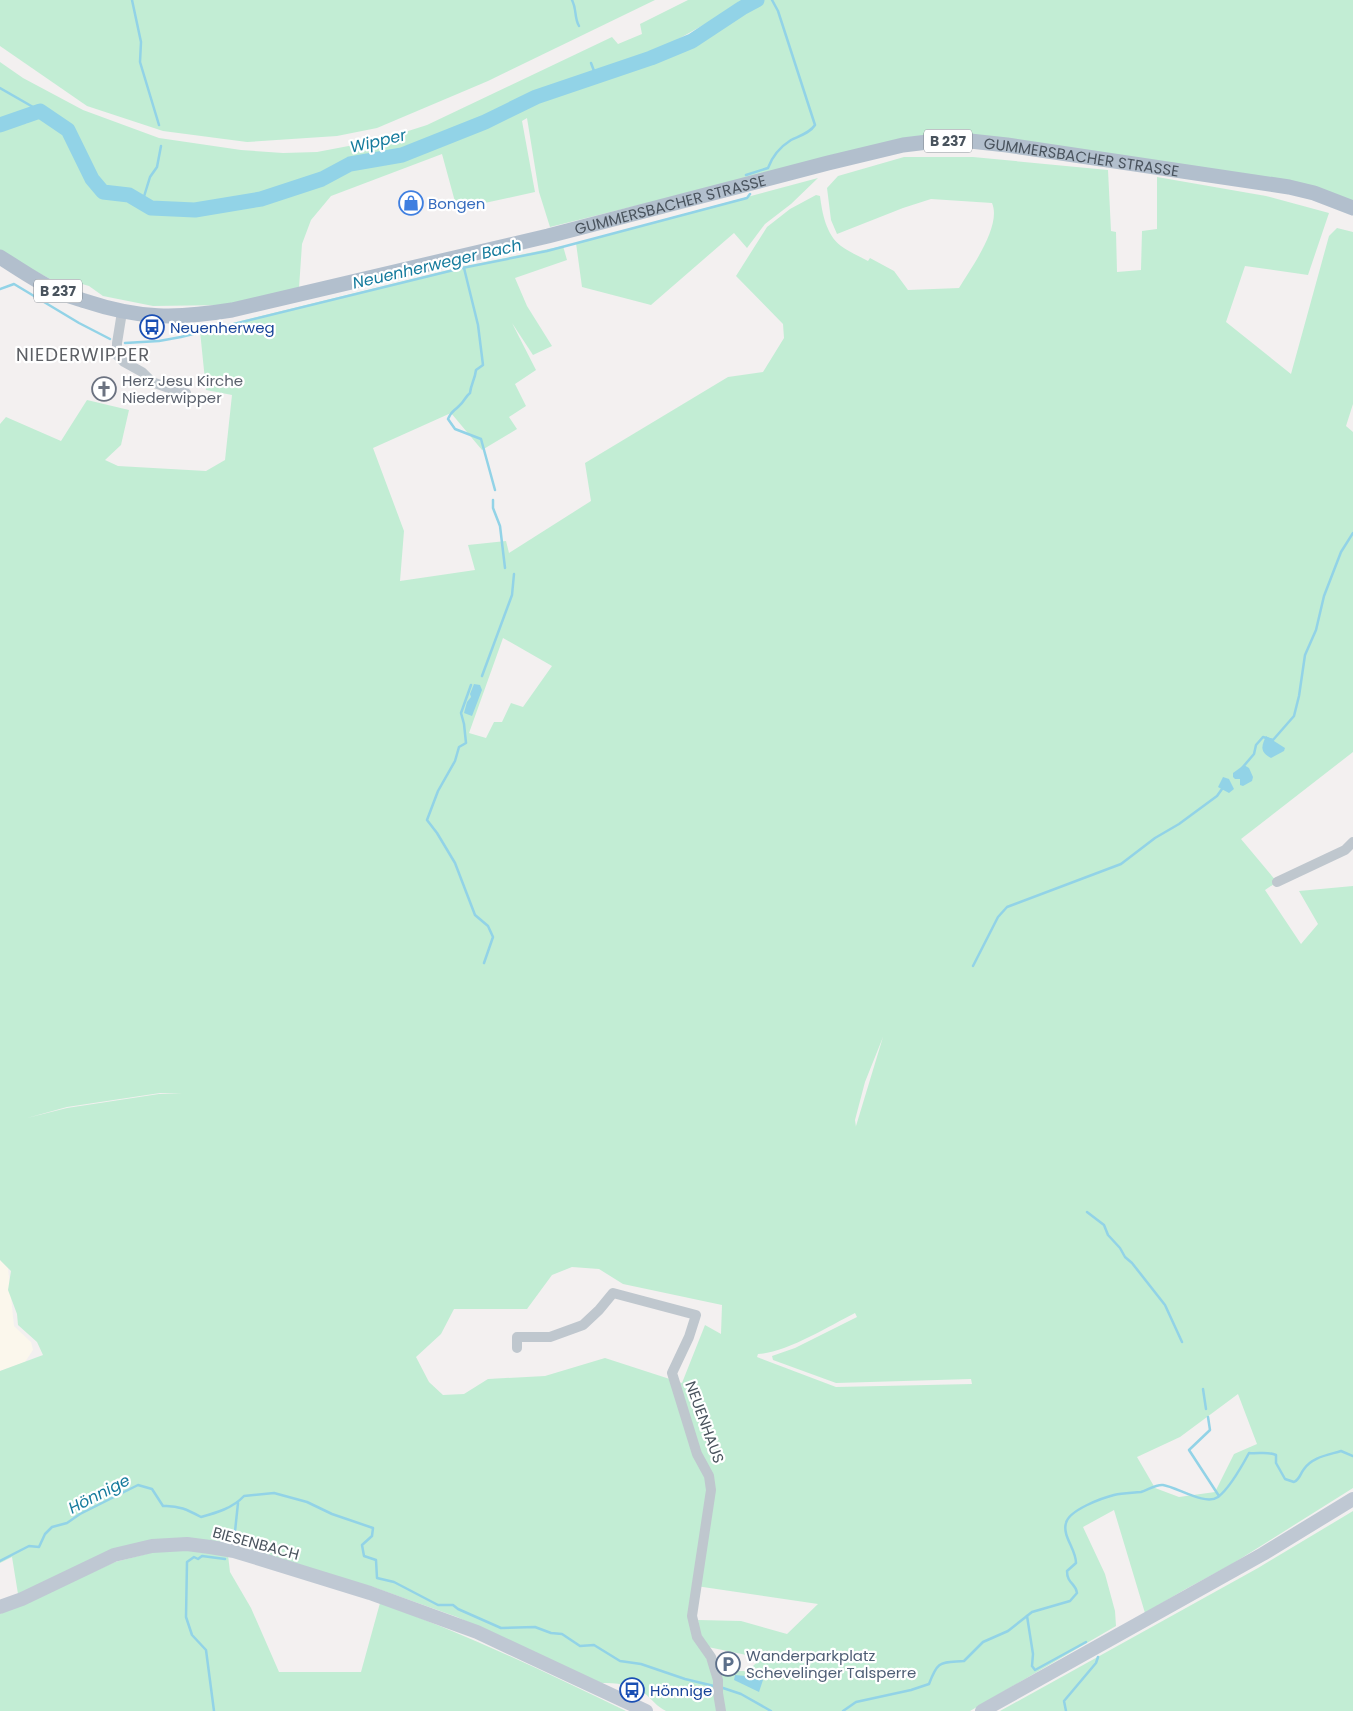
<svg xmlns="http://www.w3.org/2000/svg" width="1353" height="1711" viewBox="0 0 1353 1711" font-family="Poppins,sans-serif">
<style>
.commercial{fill:#fbf7ec}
.green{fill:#c2edd4;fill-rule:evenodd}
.water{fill:#92d3e7}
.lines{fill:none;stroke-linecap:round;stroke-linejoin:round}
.stream{stroke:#92d3e7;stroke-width:2.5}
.river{stroke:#92d3e7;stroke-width:15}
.minor{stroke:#bfc7ce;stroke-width:10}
.secondary{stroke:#bfc8d3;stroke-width:14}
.primary{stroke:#b2bfcd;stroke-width:15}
.labels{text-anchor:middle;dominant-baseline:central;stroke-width:4.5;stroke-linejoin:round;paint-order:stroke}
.shield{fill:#fff;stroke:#80878e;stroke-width:1}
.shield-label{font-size:14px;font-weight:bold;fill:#49535d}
.street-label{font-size:15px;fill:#49535d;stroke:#fff}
.shop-label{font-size:15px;fill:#366cbe;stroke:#fff;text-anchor:start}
.transit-label{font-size:15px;fill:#164399;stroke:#fff;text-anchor:start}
.worship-label{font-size:15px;fill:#5b616d;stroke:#fff;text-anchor:start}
.service-label{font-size:15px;fill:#4e5e75;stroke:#fff;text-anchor:start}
.water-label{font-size:16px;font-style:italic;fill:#157b9d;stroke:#fff}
.quarter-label{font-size:18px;letter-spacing:1px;fill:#5d6065;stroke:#fff}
</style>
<rect width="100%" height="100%" fill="#f3f0f0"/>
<path class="commercial" d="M0 1260 8 1268 14 1326 31 1342 33 1350 25 1362 0 1371Z"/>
<g class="green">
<path d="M0 0H655L488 81 377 128 337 136 247 142 163 131 87 106 0 46Z"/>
<path d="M688 0H748L614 75 647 63 668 57 718 29 764 0H1353V201L973 136 647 203 550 227 539 192 527 118 522 121 535 192 457 209 442 154 331 196 311 220 302 244 299 288 227 305 153 306 103 296 89 286 65 279 52 280 0 252V129L28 123 21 113 0 122V62L23 78 83 110 159 138 241 150 283 153 317 152 380 140 427 125 612 37 618 44 642 34 640 24Z"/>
<path d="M904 157H973L1108 170 1111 231 1116 232 1117 272 1141 270 1142 231 1157 229V177L1266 196 1329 213 1308 275 1245 266 1226 322 1291 374 1329 236 1337 228 1353 232V404L1346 426 1353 432V752L1241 839 1277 882 1265 890 1301 944 1318 924 1299 891 1353 886V1488L1232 1564 1184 1590 1145 1613 1114 1510 1083 1527 1105 1574 1115 1611 1116 1626 970 1711H666C657 1707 652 1699 644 1693 633 1684 615 1683 601 1683L457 1617 370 1586 153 1539 18 1594 12 1557 0 1563V1371L43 1355 37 1342 18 1325 17 1314 8 1290 11 1271 0 1260V424L6 417 61 441 87 400 129 410 121 445 105 460 118 466 206 471 225 460 232 395 206 390 200 331 461 267 563 246 567 260 515 278 527 306 552 346 533 355 512 323 536 370 515 384 526 406 509 417 517 429 482 450 451 413 373 448 404 531 400 581 475 570 468 545 506 541 509 553 591 501 585 463 728 377 763 372 784 338 783 324 736 276 767 227 790 209 816 195 820 196C822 212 826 235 841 246 849 252 859 256 868 261L870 258 894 271 908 290 959 288C971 268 1002 226 992 203L931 199 903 208 837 234 831 220 827 188 838 176ZM503 638 552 666 523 707 511 703 502 722H494L486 738 469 733ZM883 1037 856 1126V1127L855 1120 865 1082ZM160 1093 182 1094H159L67 1108 27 1118 67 1107ZM572 1267 599 1269 623 1284 722 1305 721 1334 705 1325 682 1383 605 1358 545 1376 488 1379 464 1394 443 1395 429 1382 416 1357 441 1334 454 1309H527L552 1275ZM855 1313 857 1317 795 1348 772 1356 773 1360 836 1383 971 1379 972 1384 836 1387 757 1357 758 1354C786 1353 829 1326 855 1313ZM1238 1394 1257 1444 1234 1454 1215 1492 1179 1497 1155 1488 1137 1457 1180 1437ZM696 1586 818 1604 787 1634 741 1621 698 1620 700 1635 708 1647 761 1658 748 1671H711L693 1620Z"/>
<path d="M818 178 791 204 765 224 747 248 734 233 651 305 582 287 576 243Z"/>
<path d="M1353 1511V1711H1000L1258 1568Z"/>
<path d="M189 1550 228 1555 230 1572 251 1608 279 1672H361L380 1603C464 1633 545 1672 626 1711H0V1614L115 1562 154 1552Z"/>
</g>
<g class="water">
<path d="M474 684 480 685 482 690 472 716 464 713 467 702 471 697 470 694Z"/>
<path d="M1266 736 1285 748 1284 751 1271 758C1260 752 1261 747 1266 736Z"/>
<path d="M1244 765 1249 768 1253 777 1252 781 1243 786 1240 785V779H1235L1233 777V773Z"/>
<path d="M1223 777 1229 779 1234 789 1229 793 1218 787Z"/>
<path d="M735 1675 757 1677 763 1680 759 1692 734 1680Z"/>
</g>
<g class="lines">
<g class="stream">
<path d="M132 0 141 42 140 62 159 125"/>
<path d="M572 0C577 10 574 17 579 26"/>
<path d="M591 63 596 76"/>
<path d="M0 88 40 111"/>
<path d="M746 175 768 168C772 157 780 147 791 140 799 136 810 133 815 125L778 11 772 0"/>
<path d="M142 203 150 177 157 167 161 146"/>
<path d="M464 268 478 325 483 365 476 370C475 379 471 384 470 393 465 397 464 402 459 406 453 412 452 410 448 419L455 429 481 439 495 490"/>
<path d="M0 289 14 284 79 323 110 339"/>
<path d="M125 343 159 341 181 337 462 268 547 251 747 198 750 194"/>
<path d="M493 500V508L500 526 505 568"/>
<path d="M482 676 512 595 514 574"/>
<path d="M471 685 461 713 464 724 466 743 459 747 455 761 438 791 427 820 437 833 455 863 475 915 488 926 493 937 484 963"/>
<path d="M1242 768 1254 754 1256 745 1263 737 1273 740 1294 716 1299 696 1305 655 1316 630 1324 596 1341 552 1353 533"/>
<path d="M973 966 998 917 1007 907 1121 864 1155 838 1179 824 1217 796 1222 789"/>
<path d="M1087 1212 1104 1225 1108 1235 1120 1248 1125 1257 1132 1263 1165 1305 1182 1342"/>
<path d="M1203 1389 1206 1409"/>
<path d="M1208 1417 1210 1430 1189 1450 1219 1496"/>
<path d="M234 1541 238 1503"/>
<path d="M0 1561 29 1546 39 1547 45 1534 52 1527 67 1523 80 1514 138 1485 152 1489 163 1506C178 1505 188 1510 201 1517 216 1513 233 1508 244 1496L274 1493 307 1502 332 1514 373 1528 372 1536 362 1545 364 1556 376 1560 377 1578 394 1582 438 1605H453L458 1609 501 1628 535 1627 551 1633 562 1634 580 1646 594 1645 620 1661 641 1664 685 1679 714 1686"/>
<path d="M1027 1616 1033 1654 1032 1666 1035 1670 1086 1642"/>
<path d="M720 1687 741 1694 771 1711"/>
<path d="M214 1711 206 1650 192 1635 186 1617 187 1562 194 1557 198 1559 202 1556 225 1559"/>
<path d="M843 1711 856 1702 911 1690 929 1684C938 1660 940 1663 964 1661L983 1642 1008 1631 1032 1612 1070 1601 1077 1593C1076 1583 1067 1584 1067 1571L1076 1563C1076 1549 1062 1536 1066 1523 1069 1510 1102 1498 1114 1495 1123 1493 1132 1493 1141 1492 1148 1490 1156 1484 1163 1485 1177 1487 1205 1506 1218 1497 1230 1488 1242 1466 1249 1453 1259 1454 1267 1451 1276 1455V1463L1285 1479 1294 1482C1300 1479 1300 1474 1304 1469 1312 1457 1328 1455 1341 1451L1353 1456"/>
<path d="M1066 1711 1064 1701 1096 1663 1098 1657"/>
</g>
<path class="river" d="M0 125 40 111 68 130 92 179 103 192 129 195 151 208 195 210 261 199 322 179 350 164 402 155 485 122 536 97 651 58 692 41 742 8 757 0"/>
<g class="minor">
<path d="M122 312 117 343V355L124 362 142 372 152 382 180 392 186 393"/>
<path d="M1277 882 1345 850 1353 842"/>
<path d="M517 1348V1337H550L583 1325 599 1310 613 1293 696 1315 689 1337 672 1373 697 1454 709 1476 711 1490 692 1616 697 1637 711 1657 714 1667 718 1680V1693L721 1711"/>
</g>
<g class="secondary">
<path d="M0 1607 22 1599 114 1555 152 1546 187 1544 210 1547 234 1551 370 1593 477 1632 646 1711"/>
<path d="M982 1711 1263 1554 1353 1499"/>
</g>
<path class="primary" id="s1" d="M0 257C19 269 39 283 59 292 67 296 77 298 85 301 139 319 176 319 232 310L548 236 828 163 903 145 936 141H970L1007 145 1289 187 1314 193 1353 208"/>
</g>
<defs>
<g id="shop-ring" transform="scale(1.25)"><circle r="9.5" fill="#fff" stroke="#3f7fe0" stroke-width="1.5"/><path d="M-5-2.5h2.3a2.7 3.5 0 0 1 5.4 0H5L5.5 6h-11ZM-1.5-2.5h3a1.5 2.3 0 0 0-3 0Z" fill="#3f7fe0"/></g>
<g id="bus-ring" transform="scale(1.25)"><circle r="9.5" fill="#fff" stroke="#1a4fb4" stroke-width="1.5"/><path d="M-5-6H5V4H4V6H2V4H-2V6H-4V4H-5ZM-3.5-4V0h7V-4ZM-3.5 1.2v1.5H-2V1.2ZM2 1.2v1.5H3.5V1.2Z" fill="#1a4fb4"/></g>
<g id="church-ring" transform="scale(1.25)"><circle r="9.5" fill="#fff" stroke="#6b7280" stroke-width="1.5"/><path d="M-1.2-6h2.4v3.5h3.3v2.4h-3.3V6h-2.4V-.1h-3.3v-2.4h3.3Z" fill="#6b7280"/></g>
<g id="parking-ring" transform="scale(1.25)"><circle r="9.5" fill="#fff" stroke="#5c6f8a" stroke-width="1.5"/><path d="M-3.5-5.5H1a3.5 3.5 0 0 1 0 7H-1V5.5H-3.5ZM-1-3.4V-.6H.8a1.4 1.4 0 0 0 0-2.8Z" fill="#5c6f8a"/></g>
</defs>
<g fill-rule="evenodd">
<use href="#shop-ring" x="411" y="203"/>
<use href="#bus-ring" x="152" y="327"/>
<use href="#church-ring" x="104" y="389"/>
<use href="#parking-ring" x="728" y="1664"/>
<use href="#bus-ring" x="632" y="1690"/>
</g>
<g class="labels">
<g class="shield">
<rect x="924" y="129.5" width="48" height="23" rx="4"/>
<rect x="34" y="279.5" width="48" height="23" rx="4"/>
</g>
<g class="shield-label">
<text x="948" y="141">B 237</text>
<text x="58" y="291">B 237</text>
</g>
<g class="street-label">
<text stroke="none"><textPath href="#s1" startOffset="1116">GUMMERSBACHER STRASSE</textPath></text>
<text stroke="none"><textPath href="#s1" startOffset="696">GUMMERSBACHER STRASSE</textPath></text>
<text transform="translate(705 1422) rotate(70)">NEUENHAUS</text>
<text transform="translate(256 1543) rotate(15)">BIESENBACH</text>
</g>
<g class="shop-label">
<text x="428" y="203">Bongen</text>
</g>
<g class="transit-label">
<text x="170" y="327">Neuenherweg</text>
<text x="650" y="1690">Hönnige</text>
</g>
<g class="worship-label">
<text x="122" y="380">Herz Jesu Kirche<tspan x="122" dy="17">Niederwipper</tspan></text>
</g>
<g class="service-label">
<text x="746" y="1655">Wanderparkplatz<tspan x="746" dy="17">Schevelinger Talsperre</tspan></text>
</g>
<g class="water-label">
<text transform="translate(378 141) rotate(-13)">Wipper</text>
<text transform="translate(437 264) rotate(-13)">Neuenherweger Bach</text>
<text transform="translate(99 1494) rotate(-27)">Hönnige</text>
</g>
<g class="quarter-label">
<text x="83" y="354">NIEDERWIPPER</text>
</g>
</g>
</svg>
